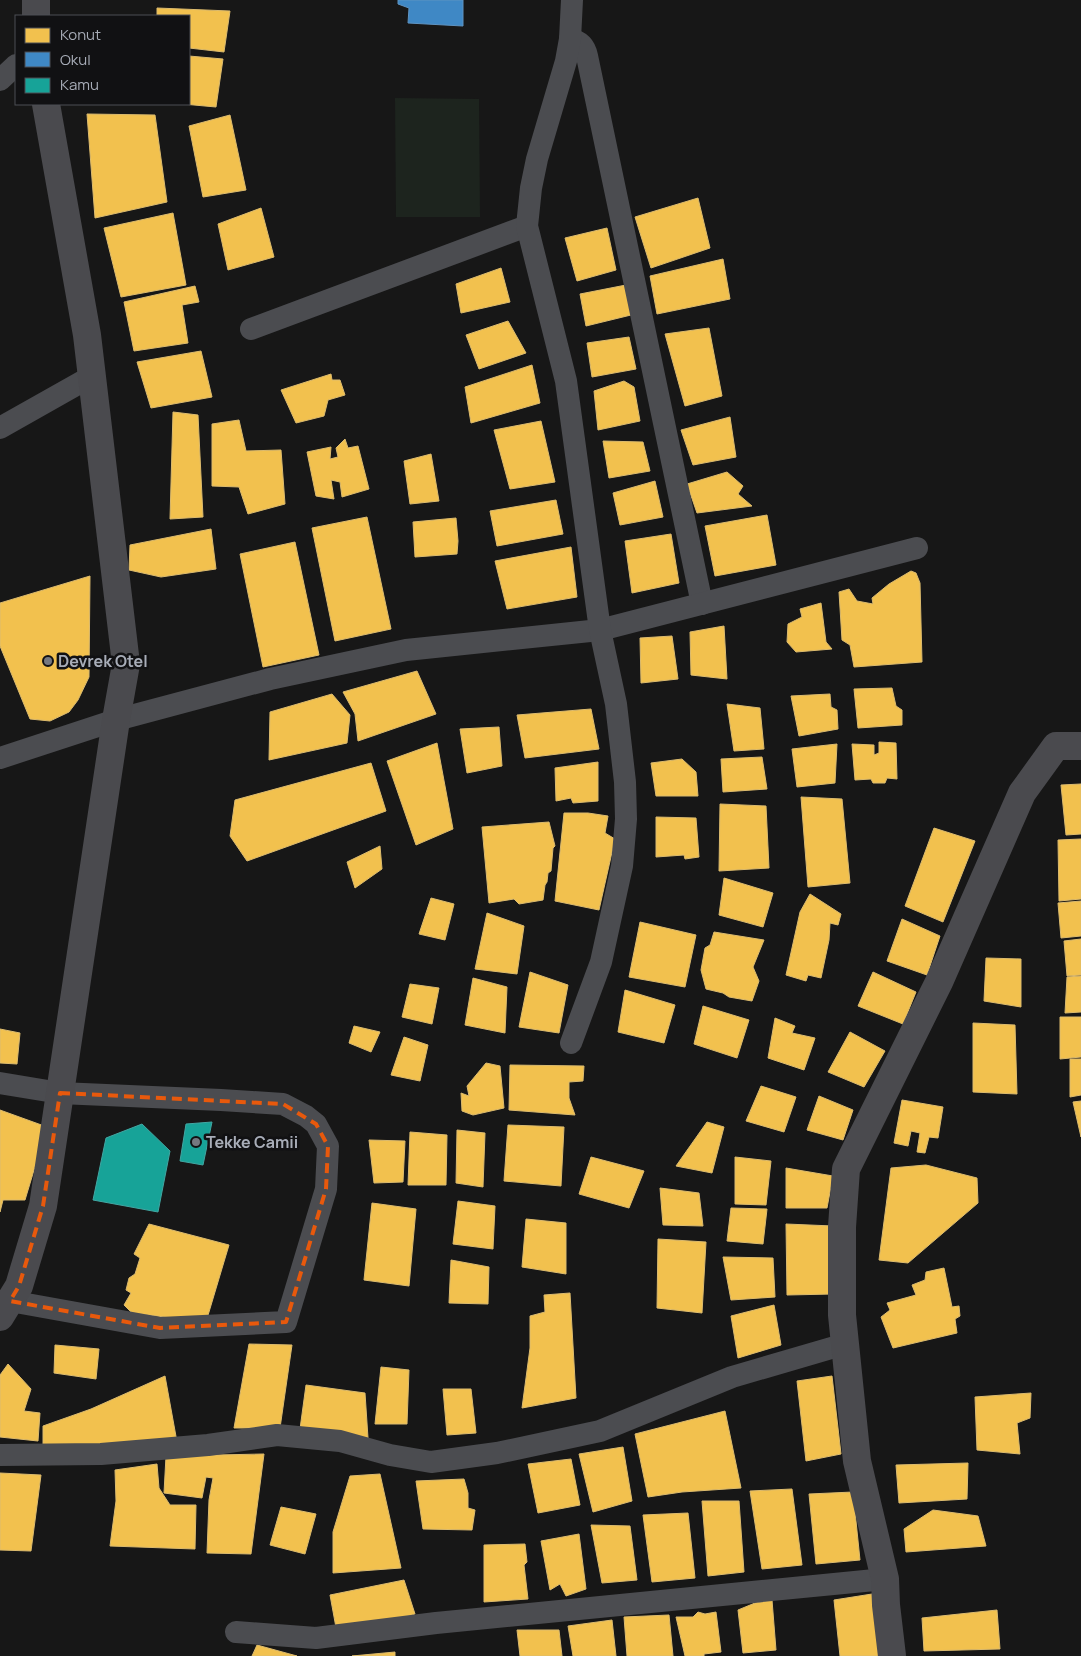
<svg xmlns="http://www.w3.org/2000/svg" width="1081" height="1656" viewBox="0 0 1081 1656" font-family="Manrope,sans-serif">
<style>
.green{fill:#1d241e}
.homes{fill:#f2c14e;stroke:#dcbb6e}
.schools{fill:#3f88c5;stroke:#5e93c1}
.public{fill:#17a398;stroke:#42a6a2}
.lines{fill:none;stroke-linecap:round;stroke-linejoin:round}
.street{stroke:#4b4c50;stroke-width:22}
.secondary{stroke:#4a4a4e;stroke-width:28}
.marked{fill:none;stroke:#e8590c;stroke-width:4;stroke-dasharray:10 6;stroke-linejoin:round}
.poi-dot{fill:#757880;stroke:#111113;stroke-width:2}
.labels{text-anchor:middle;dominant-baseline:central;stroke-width:5;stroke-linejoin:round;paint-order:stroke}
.poi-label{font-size:16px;font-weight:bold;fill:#a8adb8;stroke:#111113;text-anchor:start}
</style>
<rect width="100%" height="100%" fill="#171717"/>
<path class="green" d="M395 98 479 99 480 217H396Z"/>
<g class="homes">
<path d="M157 8 230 11 224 52 189 48V16H157Z"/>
<path d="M189 56 223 59 216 107 183 104H189Z"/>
<path d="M87 114 155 115 167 202 95 218Z"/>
<path d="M230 115 246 190 203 197 189 126Z"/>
<path d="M698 198 710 248 651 268 635 217Z"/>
<path d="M261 208 274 257 228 270 218 224Z"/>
<path d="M173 213 186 285 121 297 104 228Z"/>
<path d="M607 228 616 270 577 281 565 238Z"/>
<path d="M723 259 730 299 657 314 650 276Z"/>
<path d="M501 268 510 302 461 313 456 284Z"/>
<path d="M626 285 631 315 586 326 580 294Z"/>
<path d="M195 286 199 302 182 305 188 343 134 351 124 302Z"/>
<path d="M508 321 526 353 479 369 466 335Z"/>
<path d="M709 328 722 396 685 406 665 334Z"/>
<path d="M629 337 636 369 592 377 587 343Z"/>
<path d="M201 351 212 397 151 408 137 362Z"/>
<path d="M532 365 540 403 471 423 465 387Z"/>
<path d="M331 374 332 380H340L345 395 328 400 324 416 296 423 281 390Z"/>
<path d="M624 381 634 387 640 421 598 430 594 391Z"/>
<path d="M173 412 198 415 203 517 170 519Z"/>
<path d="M730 417 736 457 693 465 681 430Z"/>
<path d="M239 420 246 451 281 450 285 504 248 514 239 487 212 486V424Z"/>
<path d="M541 421 555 482 510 489 494 430Z"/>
<path d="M345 439 348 448 358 446 369 489 342 497 340 482 331 480 334 499 316 496 307 452 331 447 330 459 338 457 336 448Z"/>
<path d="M603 441 643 442 650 471 609 478Z"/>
<path d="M431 454 439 501 410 504 404 461Z"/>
<path d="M727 472 743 486 738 494 752 506 697 513 687 484Z"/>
<path d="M655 481 663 517 620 525 613 493Z"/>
<path d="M556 500 563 534 497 546 490 511Z"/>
<path d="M767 515 776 565 715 576 705 526Z"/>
<path d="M367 517 391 629 335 641 312 528Z"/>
<path d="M456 518 458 541 457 554 415 557 413 522Z"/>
<path d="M211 529 216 569 161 577 129 570 130 545Z"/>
<path d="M671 534 679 583 632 593 625 541Z"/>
<path d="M295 542 319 655 263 667 240 554Z"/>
<path d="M571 547 577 597 507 609 495 561Z"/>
<path d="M911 571 916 573 920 583 922 662 854 667 850 645 842 640 839 592 849 589 857 601 873 604 872 598 889 584Z"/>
<path d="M90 576 89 677 78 700 69 712 50 721 30 719 0 646V603Z"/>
<path d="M821 603 826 642 832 649 796 652 787 642 788 624 802 617 800 609Z"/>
<path d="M724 626 727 679 691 675 690 632Z"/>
<path d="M672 636 678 679 641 683 640 638Z"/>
<path d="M417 671 436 714 358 741 355 714 343 692Z"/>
<path d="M892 688 896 706 902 710V725L858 728 854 689Z"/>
<path d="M332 694 350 715 347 743 269 760 270 712Z"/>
<path d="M830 694 831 707 837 710 838 729 799 736 791 696Z"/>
<path d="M727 704 760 708 764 749 734 751Z"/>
<path d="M591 709 599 749 525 758 517 715Z"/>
<path d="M499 727 502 766 467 773 460 729Z"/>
<path d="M879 742 896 743 897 779 887 778 885 783H873L871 779 855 780 852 744 874 745V755L879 753Z"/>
<path d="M437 743 453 829 416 845 387 761Z"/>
<path d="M837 744 835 783 797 787 792 749Z"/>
<path d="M762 757 767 789 723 792 721 759Z"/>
<path d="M682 759 696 772 698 796H656L651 763Z"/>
<path d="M598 762V801L573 803 571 798 556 801 555 768Z"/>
<path d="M371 763 386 811 247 861 230 836 235 800Z"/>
<path d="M1081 784V834L1066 835 1061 785Z"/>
<path d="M801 797 842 799 850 883 808 887Z"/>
<path d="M720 804 766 806 769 868 719 871Z"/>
<path d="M564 813H588L608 816 605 833 615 839 599 910 555 901Z"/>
<path d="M656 817 696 818 699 857 685 859 684 855 656 857Z"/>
<path d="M549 822 555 846 553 848 551 871 548 873 547 882 545 885 543 900 519 904 514 899 489 903 482 827Z"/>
<path d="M934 828 975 841 943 922 905 906Z"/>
<path d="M1081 839V899L1059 901 1058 840Z"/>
<path d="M380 846 382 869 355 888 347 862Z"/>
<path d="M724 878 773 893 763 927 719 915Z"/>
<path d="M810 894 841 914 838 925 830 923 829 940 821 978 808 975 806 981 786 975 800 912Z"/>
<path d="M431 898 454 904 445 940 419 934Z"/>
<path d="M1081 901V936L1061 938 1058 903Z"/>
<path d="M487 913 524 926 517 974 475 969Z"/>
<path d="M902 919 940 936 927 975 887 961Z"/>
<path d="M640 922 696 935 685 987 629 977Z"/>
<path d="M714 932 764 940 753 967 759 981 752 1001 729 997 723 993 706 989 701 970 705 948 710 945Z"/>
<path d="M1081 939V975L1067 976 1064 941Z"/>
<path d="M986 958 1021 959V1007L984 1001Z"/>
<path d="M530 972 568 985 559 1033 519 1027Z"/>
<path d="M873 972 916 992 903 1024 858 1006Z"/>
<path d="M1081 976V1012L1065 1013 1067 977Z"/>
<path d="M473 978 507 987 505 1033 465 1025Z"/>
<path d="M410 984 439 988 432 1024 402 1017Z"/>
<path d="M625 990 675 1005 664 1043 618 1032Z"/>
<path d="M703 1006 749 1020 737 1058 694 1044Z"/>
<path d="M1060 1017H1081V1057L1060 1059Z"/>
<path d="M775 1018 795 1026 792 1033 815 1038 804 1070 768 1058Z"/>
<path d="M973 1023 1015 1025 1017 1094 973 1092Z"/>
<path d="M354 1026 380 1032 371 1052 349 1043Z"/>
<path d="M0 1029 20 1033 17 1064 0 1063Z"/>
<path d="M850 1032 885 1051 864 1087 828 1072Z"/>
<path d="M404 1037 428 1045 420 1081 391 1075Z"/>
<path d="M1070 1059H1081V1095L1070 1097Z"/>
<path d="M486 1063 500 1066 504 1108 473 1115 462 1111 461 1093 469 1096 467 1086Z"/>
<path d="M510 1065 584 1066 583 1081 569 1082V1098L575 1115 509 1110Z"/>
<path d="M761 1086 796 1097 784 1132 746 1121Z"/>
<path d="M819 1096 853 1110 843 1140 807 1130Z"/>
<path d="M902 1100 943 1107 938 1138 929 1137 925 1153 917 1152 920 1133 911 1131 908 1146 894 1143Z"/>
<path d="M1081 1101V1137L1073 1102Z"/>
<path d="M0 1110 47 1127 25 1200H3L0 1212Z"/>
<path d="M707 1122 724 1127 712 1173 676 1166Z"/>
<path d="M508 1125 564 1127 561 1186 504 1181Z"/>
<path d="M457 1130 485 1133 483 1187 456 1183Z"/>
<path d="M410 1132 447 1135 446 1185H408Z"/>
<path d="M369 1140 405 1141 403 1182 374 1183Z"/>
<path d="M591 1157 644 1171 629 1208 579 1194Z"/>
<path d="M735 1157 771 1161 766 1205 735 1204Z"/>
<path d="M926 1165 977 1178 978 1203 908 1263 879 1260 891 1168Z"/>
<path d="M786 1168 833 1176 827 1208H786Z"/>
<path d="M660 1188 699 1193 703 1226 663 1225Z"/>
<path d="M458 1201 495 1206 493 1249 453 1244Z"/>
<path d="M372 1203 416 1209 409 1286 364 1280Z"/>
<path d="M731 1208 767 1209 763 1244 727 1241Z"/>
<path d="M526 1219 566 1223V1274L522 1267Z"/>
<path d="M149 1224 229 1245 206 1322 132 1313 124 1305 131 1293 126 1290 129 1278 135 1274 140 1258 134 1254Z"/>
<path d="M786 1224 833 1226V1294L787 1295Z"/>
<path d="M658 1239 706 1242 702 1313 657 1308Z"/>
<path d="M723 1257 773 1258 775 1297 731 1300Z"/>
<path d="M451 1260 489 1267 488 1304 449 1303Z"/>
<path d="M944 1268 952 1307 959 1306 960 1316 955 1319 957 1333 893 1348 881 1317 890 1310 887 1303 916 1295 912 1285 925 1280 926 1272Z"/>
<path d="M570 1293 576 1398 522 1408 530 1348V1316L545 1312 544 1295Z"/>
<path d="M774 1305 781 1345 738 1358 731 1316Z"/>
<path d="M249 1344 292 1345 280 1428H234Z"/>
<path d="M55 1345 99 1349 96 1379 54 1373Z"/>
<path d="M8 1364 31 1389 24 1411 40 1413 38 1441 0 1437V1375Z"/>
<path d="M381 1367 409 1370 407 1424H375Z"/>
<path d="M165 1376 177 1442 43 1450V1426L91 1409Z"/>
<path d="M832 1376 841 1454 806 1461 797 1381Z"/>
<path d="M306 1385 365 1393 368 1438 300 1429Z"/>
<path d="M443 1389H471L476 1433 447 1435Z"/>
<path d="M1031 1393 1030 1418 1017 1423 1020 1454 977 1450 975 1397Z"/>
<path d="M725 1411 741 1488 682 1492 648 1497 635 1434Z"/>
<path d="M623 1447 632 1501 593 1512 579 1454Z"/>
<path d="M264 1454 251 1554 207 1553 209 1500 213 1478 206 1477 202 1498 164 1493 166 1456Z"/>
<path d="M571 1459 580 1505 538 1513 528 1464Z"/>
<path d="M968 1463 967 1499 899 1503 896 1465Z"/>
<path d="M157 1464 159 1488 170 1505H196L195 1549 110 1546 116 1501 115 1470Z"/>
<path d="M0 1473 41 1475 31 1551 0 1550Z"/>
<path d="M380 1474 401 1568 333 1573V1532L350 1476Z"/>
<path d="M464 1479 468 1493V1508L475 1510 472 1530 423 1529 416 1481Z"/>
<path d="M792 1489 802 1565 762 1569 750 1491Z"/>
<path d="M853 1492 860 1560 816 1564 809 1494Z"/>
<path d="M702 1501H739L744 1572 708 1576Z"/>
<path d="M281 1507 316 1514 305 1554 270 1545Z"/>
<path d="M933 1510 978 1516 986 1546 906 1552 904 1529Z"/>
<path d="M688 1513 695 1578 652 1582 643 1515Z"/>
<path d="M591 1525 630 1526 637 1580 602 1583Z"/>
<path d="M579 1534 586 1589 566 1596 560 1584 550 1590 541 1541Z"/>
<path d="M525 1544 527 1562 524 1565 528 1599 484 1602V1545Z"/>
<path d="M404 1580 415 1614 372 1627 337 1633 330 1595Z"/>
<path d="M872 1594 880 1656H840L834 1600Z"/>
<path d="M772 1600 776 1650 743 1653 738 1610 755 1603Z"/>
<path d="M997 1610 1000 1649 924 1651 922 1618Z"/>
<path d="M698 1612 705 1614 716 1612 721 1652 704 1654V1656H685L676 1617H693Z"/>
<path d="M669 1615 673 1656H627L624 1617Z"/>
<path d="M612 1620 616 1656H573L568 1626Z"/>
<path d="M517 1630H559L562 1656H520Z"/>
<path d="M257 1645 297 1656H252Z"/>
<path d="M395 1652V1656H352Z"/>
</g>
<path class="schools" d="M398 0H463V26L408 23 409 8 398 4Z"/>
<g class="public">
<path d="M212 1122 203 1165 180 1161 186 1124Z"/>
<path d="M142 1124 170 1151 158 1212 93 1200 106 1138Z"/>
</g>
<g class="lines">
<g class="street">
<path d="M570 39C580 41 585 46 587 56L702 604"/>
<path d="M0 80 16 65"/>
<path d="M251 329 527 226"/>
<path d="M0 428 92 376"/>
<path d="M0 758 116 720 270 679 406 650 600 630 917 548"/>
<path d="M571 1043 601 962 622 866 626 819 625 782 616 704 600 630 566 381 527 226 531 188 537 159 566 61 570 39 572 0"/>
<path d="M0 1083 60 1093 221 1100 283 1104 306 1116 316 1124 328 1146 326 1189 286 1322 160 1328 10 1301"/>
<path d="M0 1455 101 1454 208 1445 277 1435 340 1441 390 1455 431 1462 497 1453 600 1431 732 1377 845 1344"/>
<path d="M236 1632 316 1638 436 1623 885 1579"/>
</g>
<g class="secondary">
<path d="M36 16V0"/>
<path d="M0 1317 19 1286 43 1206 116 720 126 664 87 335 46 104"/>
<path d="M892 1656 886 1605 885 1579 857 1461 845 1344 842 1315V1227L846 1169 939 982 1022 793 1056 746H1081"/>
</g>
</g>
<path class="marked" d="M60 1093 283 1104 316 1124 328 1146 326 1189 286 1322 160 1328 10 1301 19 1286 43 1206Z"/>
<g class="poi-dot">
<circle cx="48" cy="661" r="5"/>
<circle cx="196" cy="1142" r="5"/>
</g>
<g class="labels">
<g class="poi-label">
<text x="58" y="661">Devrek Otel</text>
<text x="206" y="1142">Tekke Camii</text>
</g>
</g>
<rect x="15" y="15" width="175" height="90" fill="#111113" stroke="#4d4f55"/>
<rect x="25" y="28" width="25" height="15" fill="#f2c14e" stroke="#4d4f55"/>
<text x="60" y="40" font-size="15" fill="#a8adb8">Konut</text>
<rect x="25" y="52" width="25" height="15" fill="#3f88c5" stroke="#4d4f55"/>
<text x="60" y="65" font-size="15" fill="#a8adb8">Okul</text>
<rect x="25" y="78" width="25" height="15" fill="#17a398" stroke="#4d4f55"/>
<text x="60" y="90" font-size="15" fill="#a8adb8">Kamu</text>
</svg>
